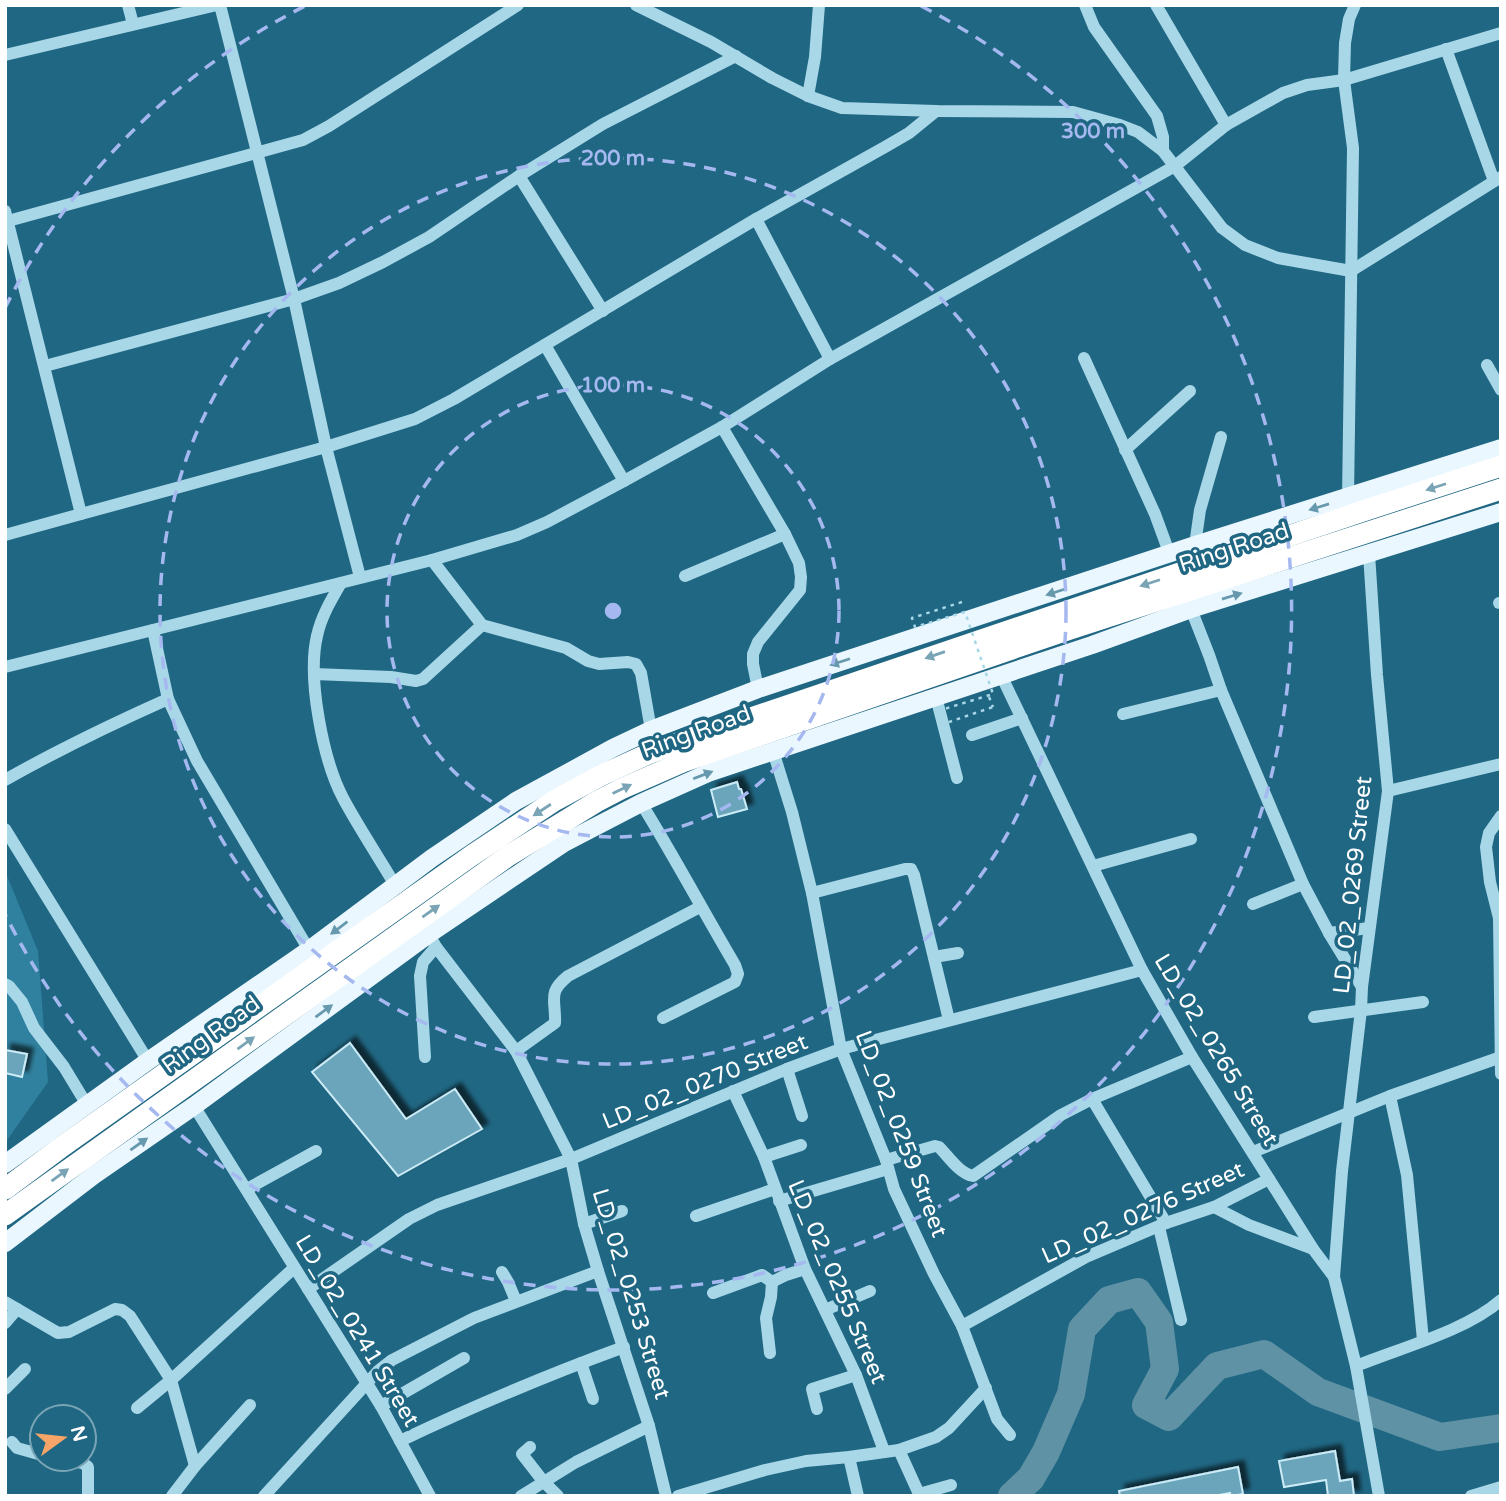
<svg xmlns="http://www.w3.org/2000/svg" width="1506" height="1501" viewBox="0 0 1506 1501" font-family="'Varela Round',sans-serif">
<style>
.green{fill:#30819f}
.lines{fill:none;stroke-linecap:round;stroke-linejoin:round}
.river{stroke:#6092a5;stroke-width:28}
.building{fill:#6aa5bb;stroke:#ccebf6;stroke-width:2;filter:url(#shadow)}
.path{stroke:#a8d7e8;stroke-width:2.5;stroke-dasharray:3.5 5;stroke-linecap:butt}
.minor{stroke:#a8d7e8;stroke-width:12}
.major{stroke:#eaf7fe;stroke-width:18}
.highway{stroke:#fff;stroke-width:21}
.path-bridge{stroke:#a8d7e8;stroke-width:2.5;stroke-dasharray:3.5 5;stroke-linecap:butt}
.oneway{fill:#79a4b5}
.oneway2{fill:#6799ae}
.ring{fill:none;stroke:#a5b8ef;stroke-width:3.5;stroke-dasharray:12 9}
.labels{text-anchor:middle;dominant-baseline:central;stroke-width:7;stroke-linejoin:round;paint-order:stroke}
.street-label{font-size:23px;fill:#fff;stroke:#206783}
.centre{fill:#a5b8ef;stroke:#206783;stroke-width:3.5}
.ring-label{font-size:21px;text-anchor:middle;font-weight:bold;fill:#a5b8ef;stroke:#206783;stroke-width:7;stroke-linejoin:round;paint-order:stroke}
</style>
<defs>
<filter id="shadow"><feDropShadow dx="6" dy="-6" stdDeviation="2" flood-color="#0009"/></filter>
</defs>
<rect width="100%" height="100%" fill="#206783"/>
<path class="green" d="M5 871 38 951 48 1082 5 1143Z"/>
<g class="lines">
<path class="river" d="M1012 1496 1031 1478 1046 1452 1071 1394 1082 1329 1109 1300 1138 1292 1159 1322 1165 1369 1146 1405 1169 1417 1217 1366 1264 1354 1318 1392 1440 1437 1501 1428"/>
</g>
<g class="building">
<path d="M737 782 739 789H741L747 809 718 817 711 790Z"/>
<path d="M350 1043 406 1119 455 1089 482 1129 398 1176 312 1072Z"/>
<path d="M5 1050 27 1054 22 1077 5 1073Z"/>
<path d="M1335 1451 1340 1481 1352 1479 1354 1496H1328L1326 1480 1284 1487 1279 1461Z"/>
<path d="M1238 1467 1243 1494 1232 1496H1231L1230 1493 1214 1496H1120L1119 1491Z"/>
</g>
<g class="lines">
<path class="path" d="M989 697 993 707"/>
<g class="minor">
<path d="M128 5 133 24"/>
<path d="M220 5 294 299 326 447 360 577"/>
<path d="M636 5 711 42 772 78 808 96 842 108 936 111 1073 112 1120 125 1138 132 1163 151 1222 228 1245 245 1278 258 1351 271 1501 177"/>
<path d="M1085 5 1094 27 1157 116 1163 137V151"/>
<path d="M1156 5 1226 125"/>
<path d="M1446 49 1494 181"/>
<path d="M5 55 217 5"/>
<path d="M808 96 815 57 819 5"/>
<path d="M519 176 603 311"/>
<path d="M5 211 81 514 5 535"/>
<path d="M756 219 830 359"/>
<path d="M8 221 303 140 329 126 518 5"/>
<path d="M545 345 624 481"/>
<path d="M1084 358 1155 514 1170 555"/>
<path d="M1487 365 1501 390"/>
<path d="M45 366 294 299 339 283 383 262 429 237 519 176 603 124 736 56"/>
<path d="M722 427 785 534 799 563 801 577 800 590 758 642 753 654V664L758 689"/>
<path d="M1125 450 1190 391"/>
<path d="M1348 498 1353 148 1344 80 1345 43 1349 19 1355 5"/>
<path d="M81 514 326 447 415 419 454 399 756 219 885 147 909 133 936 111"/>
<path d="M1195 545 1200 510 1221 437"/>
<path d="M1369 554 1377 675 1388 791 1362 987 1361 1010 1342 1171 1334 1277 1356 1366 1379 1496"/>
<path d="M432 560 482 625 566 648 588 661 599 664 628 662 636 664 641 673 651 730"/>
<path d="M685 576 785 534"/>
<path d="M341 583C331 600 321 617 317 636 307 678 323 760 343 798 359 828 378 856 395 885"/>
<path d="M1499 603H1501"/>
<path d="M1191 609 1209 655 1221 690 1303 884 1329 933 1362 987"/>
<path d="M153 630 168 699 197 761 309 950"/>
<path d="M5 667 432 560 517 535 547 522 624 481 722 427 830 359 1175 166 1226 125 1283 93 1307 85 1344 80 1501 33"/>
<path d="M314 674 391 677 416 681 423 679 482 625"/>
<path d="M1001 675 1142 970 1192 1057 1269 1179 1313 1249 1334 1277"/>
<path d="M936 697 957 778"/>
<path d="M1123 714 1221 690"/>
<path d="M972 735 1022 718"/>
<path d="M773 751 792 812 812 893 841 1049 886 1160 894 1189 934 1274 962 1326 997 1419 1010 1435"/>
<path d="M5 780C58 750 112 724 168 699"/>
<path d="M1388 791 1501 764"/>
<path d="M641 803C674 856 703 911 735 965L738 974 735 982 663 1018"/>
<path d="M1501 816 1489 833 1486 847 1490 882 1499 918 1501 1074"/>
<path d="M5 829 148 1061"/>
<path d="M1093 866 1191 839"/>
<path d="M812 893 905 869H911L914 875 949 1020"/>
<path d="M1253 904 1303 884"/>
<path d="M1329 933 1369 928"/>
<path d="M429 934 436 947 516 1051 571 1159 584 1224 598 1271 649 1426 666 1496"/>
<path d="M934 957 958 953"/>
<path d="M5 984 9 986 22 1002 34 1028 64 1067 87 1105"/>
<path d="M1314 1017 1423 1002"/>
<path d="M516 1051 555 1023C556 999 547 993 568 976L700 907"/>
<path d="M425 1057 420 976 423 962 436 947"/>
<path d="M787 1069 802 1116"/>
<path d="M733 1091 764 1157 805 1269 856 1375 884 1451"/>
<path d="M1390 1096 1407 1175 1423 1340"/>
<path d="M1092 1099 1166 1223"/>
<path d="M194 1106 381 1406 430 1496"/>
<path d="M1253 1152 1390 1096 1501 1057"/>
<path d="M764 1157 801 1145"/>
<path d="M886 1160 935 1146 939 1147C949 1157 959 1173 973 1176L1061 1115 1092 1099 1192 1057"/>
<path d="M247 1189 316 1151"/>
<path d="M779 1201 888 1169"/>
<path d="M1214 1207 1249 1225 1313 1249"/>
<path d="M696 1216 775 1189"/>
<path d="M584 1224 622 1211"/>
<path d="M1159 1227 1181 1320"/>
<path d="M502 1272 508 1282 516 1301"/>
<path d="M308 1289 409 1219 437 1205 571 1159 787 1069 841 1049 1142 970"/>
<path d="M713 1293 762 1275 772 1282"/>
<path d="M5 1302 58 1333 69 1332 115 1309 122 1310 130 1316 171 1380 195 1466"/>
<path d="M825 1310 870 1291"/>
<path d="M5 1323 17 1309"/>
<path d="M962 1326 1086 1257 1166 1223 1214 1207 1269 1179"/>
<path d="M770 1353 766 1318 771 1297 772 1282 786 1275 805 1269"/>
<path d="M581 1363 593 1399"/>
<path d="M1356 1366C1400 1348 1466 1331 1501 1300"/>
<path d="M5 1389 25 1369"/>
<path d="M381 1406 464 1358"/>
<path d="M137 1408 171 1380 294 1268"/>
<path d="M817 1409 812 1389 856 1375"/>
<path d="M400 1441C474 1406 547 1375 624 1347"/>
<path d="M12 1442 17 1448 42 1455"/>
<path d="M530 1447 522 1454 543 1481 558 1496"/>
<path d="M899 1450 919 1494 951 1485"/>
<path d="M849 1457 858 1496"/>
<path d="M63 1459 83 1463 88 1467V1496"/>
<path d="M172 1496 195 1466 250 1405"/>
<path d="M264 1496 378 1371 392 1360 474 1318 598 1271"/>
<path d="M521 1496 576 1462 649 1426"/>
<path d="M678 1496 765 1470 806 1461 849 1457 899 1450 936 1437 949 1428 986 1388"/>
<path d="M1471 1496 1501 1487"/>
</g>
<g class="major">
<path d="M5 1164 148 1061 309 950 432 858 516 801 613 748 651 730 758 689 1195 545 1501 448"/>
<path d="M5 1243 94 1175 194 1106 429 934 564 843 641 803 708 773 1092 645 1191 609 1501 512"/>
</g>
<g class="highway">
<path d="M5 1189 60 1148 471 856 554 801 602 775 648 754 680 742 1363 511 1501 466"/>
<path d="M5 1215 508 856 596 802 621 789 685 761 1070 629 1501 489"/>
</g>
<path class="path-bridge" d="M962 602 912 618 915 627 965 612 993 694 941 710 946 723 993 707"/>
</g>
<defs><path id="oneway-solid" d="M-6-.8H1V-3.2L6.5 0L1 3.2V.8H-6Z" transform="scale(1.75)"/></defs>
<g class="oneway">
<use href="#oneway-solid" transform="translate(1436 487) rotate(162)"/>
<use href="#oneway-solid" transform="translate(1150 583) rotate(162)"/>
<use href="#oneway-solid" transform="translate(935 655) rotate(161)"/>
<use href="#oneway-solid" transform="translate(622 789) rotate(-26)"/>
<use href="#oneway-solid" transform="translate(542 810) rotate(147)"/>
<use href="#oneway-solid" transform="translate(431 911) rotate(-35)"/>
<use href="#oneway-solid" transform="translate(246 1043) rotate(-36)"/>
<use href="#oneway-solid" transform="translate(60 1175) rotate(-36)"/>
</g>
<g class="oneway2">
<use href="#oneway-solid" transform="translate(1319 507) rotate(163)"/>
<use href="#oneway-solid" transform="translate(1056 592) rotate(162)"/>
<use href="#oneway-solid" transform="translate(1232 596) rotate(-17)"/>
<use href="#oneway-solid" transform="translate(840 662) rotate(162)"/>
<use href="#oneway-solid" transform="translate(703 775) rotate(-21)"/>
<use href="#oneway-solid" transform="translate(339 928) rotate(143)"/>
<use href="#oneway-solid" transform="translate(324 1011) rotate(-36)"/>
<use href="#oneway-solid" transform="translate(139 1144) rotate(-35)"/>
</g>
<g class="ring">
<circle cx="613" cy="611" r="226"/>
<circle cx="613" cy="611" r="453"/>
<path d="M5 308A679 679 0 0 1 305 6M921 6A679 679 0 1 1 5 914"/>
</g>
<g class="labels">
<g class="street-label">
<text transform="translate(1234 548) rotate(-18)">Ring Road</text>
<text transform="translate(696 732) rotate(-20)">Ring Road</text>
<text transform="translate(1353 885) rotate(-84)">LD_02_0269 Street</text>
<text transform="translate(211 1035) rotate(-36)">Ring Road</text>
<text transform="translate(1216 1050) rotate(59)">LD_02_0265 Street</text>
<text transform="translate(705 1082) rotate(-22)">LD_02_0270 Street</text>
<text transform="translate(901 1134) rotate(69)">LD_02_0259 Street</text>
<text transform="translate(1143 1213) rotate(-24)">LD_02_0276 Street</text>
<text transform="translate(837 1282) rotate(67)">LD_02_0255 Street</text>
<text transform="translate(631 1294) rotate(73)">LD_02_0253 Street</text>
<text transform="translate(357 1331) rotate(59)">LD_02_0241 Street</text>
</g>
</g>
<circle cx="613" cy="611" r="10" class="centre"/>
<g class="ring-label">
<text x="1093" y="138">300 m</text>
<text x="613" y="165">200 m</text>
<text x="613" y="392">100 m</text>
</g>
<rect width="1506" height="1501" fill="none" stroke="#ffffff" stroke-width="14"/>
<g transform="translate(63 1438) rotate(75)"><circle r="33" fill="#206783" stroke="#79a4b5" stroke-width="2"/>
<path d="M0-5L12 26L0 18L-12 26Z" fill="#f6a468"/>
<text y="-10" font-size="19" font-weight="bold" text-anchor="middle" fill="#ffffff">N</text>
</g>
</svg>
